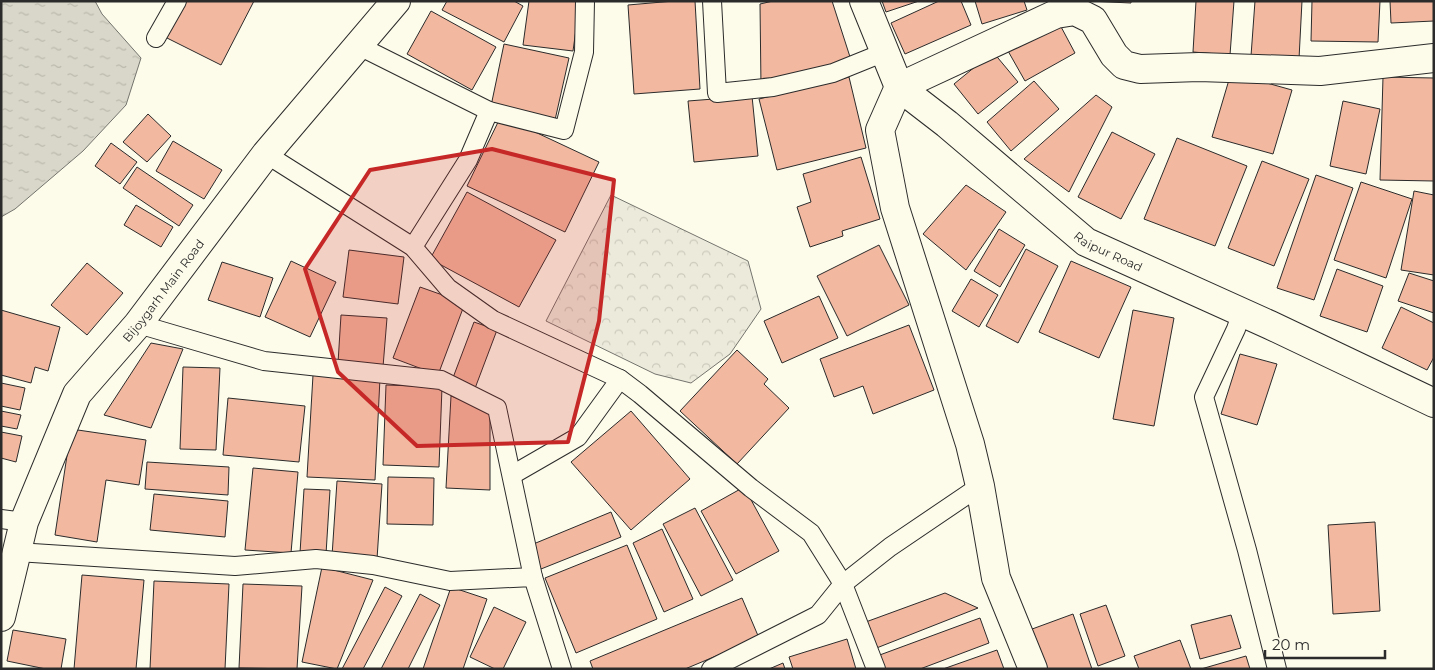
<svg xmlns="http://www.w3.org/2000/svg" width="1435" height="670" viewBox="0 0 1435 670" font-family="Montserrat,sans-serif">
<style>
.park{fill:url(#park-crowns);stroke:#74746e}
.water{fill:url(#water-ripples);stroke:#74746e}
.building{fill:#f2b8a0;stroke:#2b2b2b}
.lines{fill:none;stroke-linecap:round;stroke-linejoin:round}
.lane-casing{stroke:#2b2b2b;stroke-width:20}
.street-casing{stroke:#2b2b2b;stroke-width:30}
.secondary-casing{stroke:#2b2b2b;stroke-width:30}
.lane{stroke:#fdfbea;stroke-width:18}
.street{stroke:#fdfbea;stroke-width:28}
.secondary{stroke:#fdfbea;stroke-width:28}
.marked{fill:#c62828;fill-opacity:0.2;stroke:#c62828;stroke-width:4;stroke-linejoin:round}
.labels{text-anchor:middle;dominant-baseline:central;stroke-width:4;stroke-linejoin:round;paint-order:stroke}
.street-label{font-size:12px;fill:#2b2b2b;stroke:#fdfbea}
</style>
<defs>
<pattern id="park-crowns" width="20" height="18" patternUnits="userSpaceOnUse" patternTransform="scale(1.25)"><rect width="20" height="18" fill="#ecebdb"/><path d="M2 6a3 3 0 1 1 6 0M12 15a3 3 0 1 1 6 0" fill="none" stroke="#cbcabc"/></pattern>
<pattern id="water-ripples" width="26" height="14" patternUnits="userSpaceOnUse" patternTransform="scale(1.25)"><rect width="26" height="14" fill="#d8d7c9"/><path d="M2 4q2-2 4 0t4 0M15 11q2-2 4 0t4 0" fill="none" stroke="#bab9ad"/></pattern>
</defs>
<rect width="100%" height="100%" fill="#fdfbea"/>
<path class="park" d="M611 195 748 261 761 309 730 354 691 383 655 374 546 321Z"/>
<path class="water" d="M1 1H95L102 14 141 58 126 105 83 151 15 209 1 217Z"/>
<g class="building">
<path d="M183 1H254L221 65 165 37Z"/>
<path d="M447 1H514L523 6 504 42 442 10Z"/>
<path d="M529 1H580L573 51 523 45Z"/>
<path d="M674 1H695L700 89 634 94 628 5Z"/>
<path d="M773 1H832L851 60 761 87 760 4Z"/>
<path d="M882 1H919L886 12Z"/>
<path d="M939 1H961L971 25 905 54 891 23Z"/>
<path d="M975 1H1024L1027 10 982 24Z"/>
<path d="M1088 1H1131V3Z"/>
<path d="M1196 1H1234L1230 55 1193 52Z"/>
<path d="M1255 1H1302L1299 59 1251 56Z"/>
<path d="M1312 1H1380L1378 42 1311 41Z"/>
<path d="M1390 1H1434V21L1391 23Z"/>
<path d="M431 11 496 47 472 90 407 54Z"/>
<path d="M1059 23 1075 53 1025 81 1008 51Z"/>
<path d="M504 44 569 58 555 120 491 106Z"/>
<path d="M993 52 1018 82 978 114 954 84Z"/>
<path d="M1231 73 1292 90 1273 154 1212 137Z"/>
<path d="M849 77 866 148 777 170 759 99Z"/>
<path d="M1383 77 1434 78V181L1380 180Z"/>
<path d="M1034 81 1059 109 1011 151 987 122Z"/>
<path d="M1096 95 1112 107 1069 192 1024 159Z"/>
<path d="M752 96 758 156 694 162 688 101Z"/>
<path d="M1343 101 1380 109 1366 174 1330 166Z"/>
<path d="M148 114 171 136 147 162 123 142Z"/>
<path d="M501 116 599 162 565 232 467 186Z"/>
<path d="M1112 132 1155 154 1121 219 1078 197Z"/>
<path d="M1177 138 1247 166 1215 246 1144 219Z"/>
<path d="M173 141 222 170 204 199 156 171Z"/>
<path d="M111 143 137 162 120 184 95 166Z"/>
<path d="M861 157 880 219 842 231 843 236 810 247 797 207 811 202 803 174Z"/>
<path d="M1262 161 1309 179 1274 266 1228 248Z"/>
<path d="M137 167 193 205 179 226 123 188Z"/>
<path d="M1316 175 1353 188 1314 300 1277 288Z"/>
<path d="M1361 182 1412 199 1386 278 1334 260Z"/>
<path d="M966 185 1006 212 966 270 923 234Z"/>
<path d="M1414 191 1434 195V275L1401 270Z"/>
<path d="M467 192 556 240 519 307 430 259Z"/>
<path d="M136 205 173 227 161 247 124 225Z"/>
<path d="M999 229 1025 245 1000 287 974 271Z"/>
<path d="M879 245 909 305 847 336 817 276Z"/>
<path d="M1026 249 1058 266 1018 343 986 326Z"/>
<path d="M349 250 404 257 398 304 343 297Z"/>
<path d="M291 261 336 282 310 337 265 317Z"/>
<path d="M1071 261 1131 287 1099 358 1039 332Z"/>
<path d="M222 262 273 278 260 317 208 300Z"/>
<path d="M87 263 123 293 87 335 51 305Z"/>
<path d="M1337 269 1383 286 1367 332 1320 316Z"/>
<path d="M1409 273 1434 281V313L1398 301Z"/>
<path d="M971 279 998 295 979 327 952 311Z"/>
<path d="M420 287 465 303 438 375 393 358Z"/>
<path d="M819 296 838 338 782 363 764 321Z"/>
<path d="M1401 307 1434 323V357L1427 370 1382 348Z"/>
<path d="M1 310 60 327 48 371 35 367 31 383 1 375Z"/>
<path d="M1133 310 1174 318 1154 426 1113 419Z"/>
<path d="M341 315 387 318 383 367 338 363Z"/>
<path d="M474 322 497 330 474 391 451 383Z"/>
<path d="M909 325 934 390 873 414 863 386 834 397 820 359Z"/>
<path d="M151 343 183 349 151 428 104 415Z"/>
<path d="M737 350 768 379 764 384 789 408 737 464 680 411Z"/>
<path d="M1240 354 1277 364 1257 425 1221 414Z"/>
<path d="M183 367 220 368 216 450 180 449Z"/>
<path d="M313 375 380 378 375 480 307 477Z"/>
<path d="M1 383 25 388 20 410 1 406Z"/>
<path d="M386 385 442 387 439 467 383 465Z"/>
<path d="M451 396 490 410V490L446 488Z"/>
<path d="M228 398 305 406 299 462 223 455Z"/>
<path d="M1 411 21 415 17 429 1 426Z"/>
<path d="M631 411 690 479 631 530 571 462Z"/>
<path d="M71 429 146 440 139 485 106 480 97 542 55 535Z"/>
<path d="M1 432 22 436 16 462 1 458Z"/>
<path d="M147 462 229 467 228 495 145 489Z"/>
<path d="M253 468 298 472 291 553 245 550Z"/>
<path d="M388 477 434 478 433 525 387 524Z"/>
<path d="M337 481 382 484 377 559 332 556Z"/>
<path d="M744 487 779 551 736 574 701 511Z"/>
<path d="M304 489 330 490 326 554 300 553Z"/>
<path d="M154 494 228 501 225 537 150 530Z"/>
<path d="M695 508 733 580 701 596 663 524Z"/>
<path d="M611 512 621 537 541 569 531 545Z"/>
<path d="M1375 522 1380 611 1333 614 1328 525Z"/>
<path d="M662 529 693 599 664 612 633 543Z"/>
<path d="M627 545 657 619 576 653 545 578Z"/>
<path d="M322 567 373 580 337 669 302 662Z"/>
<path d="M82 575 144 580 136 669H74Z"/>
<path d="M154 581 229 584 225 669H150Z"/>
<path d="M243 584 302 586 297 669 239 668Z"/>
<path d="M385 587 402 596 363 669H342Z"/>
<path d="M451 587 487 599 463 669H423Z"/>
<path d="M945 593 978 608 874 649 863 623Z"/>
<path d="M420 594 440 605 408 669H381Z"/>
<path d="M742 598 759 638 685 669H593L590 661Z"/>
<path d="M1106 605 1125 656 1098 666 1080 614Z"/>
<path d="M494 607 526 622 503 669H495L470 657Z"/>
<path d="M1073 614 1092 669H1037L1024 632Z"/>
<path d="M1231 615 1241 648 1200 659 1191 625Z"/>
<path d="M980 618 989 643 920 669H882L877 656Z"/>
<path d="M13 630 66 639 61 669H46L7 661Z"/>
<path d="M847 639 856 669H793L789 657Z"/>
<path d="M1180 640 1191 669H1139L1134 656Z"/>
<path d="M997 650 1004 669H943Z"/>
<path d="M1246 656 1250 669H1201Z"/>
<path d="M783 663 785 669H769Z"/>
</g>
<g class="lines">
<g class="lane-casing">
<g id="lane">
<path d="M712 1 717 93 773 87 833 73 885 52"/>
<path d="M156 38 177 1"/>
<path d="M359 46 489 111 564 130 584 52 585 1"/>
<path d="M266 154 413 247 448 288 493 320 620 379 640 394 751 488 811 533 843 584 876 669"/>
<path d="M413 247 468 160 489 111"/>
<path d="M1242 312 1236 329 1204 397 1247 550 1277 669"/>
<path d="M138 324 264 361 441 380 497 408 533 577"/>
<path d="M512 475 578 437 620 379"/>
<path d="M1 519 24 522"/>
<path d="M17 552 235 566 316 559 373 565 450 581 533 577 562 669"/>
<path d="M711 669 818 615 843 584 890 547 980 486"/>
</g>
</g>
<g class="street-casing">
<path id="street" d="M1033 669 996 578 980 486 970 444 895 208 880 130 899 87 1056 14 1075 11 1093 20 1114 55 1124 65 1140 69 1199 67 1320 71 1434 58"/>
</g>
<g class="secondary-casing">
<g id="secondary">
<path id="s1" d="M864 1 899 87 947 124 1086 242 1270 325 1434 403"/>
<path id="s2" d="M1 617 24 522 77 394 138 324 266 154 396 1"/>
</g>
</g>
<use href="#lane" class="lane"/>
<use href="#street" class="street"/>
<use href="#secondary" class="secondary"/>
</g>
<path class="marked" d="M492 149 614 180 599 321 568 442 417 446 338 372 305 269 370 170Z"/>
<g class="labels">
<g class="street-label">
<text stroke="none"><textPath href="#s1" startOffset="360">Raipur Road</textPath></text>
<text stroke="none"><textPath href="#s2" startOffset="371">Bijoygarh Main Road</textPath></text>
</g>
</g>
<rect width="1435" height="670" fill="none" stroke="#2b2b2b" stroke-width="5"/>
<path d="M1265 650v8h120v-8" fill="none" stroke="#2b2b2b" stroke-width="2.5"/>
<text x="1272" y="650" font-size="15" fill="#2b2b2b" stroke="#fdfbea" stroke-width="4" paint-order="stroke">20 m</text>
</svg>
